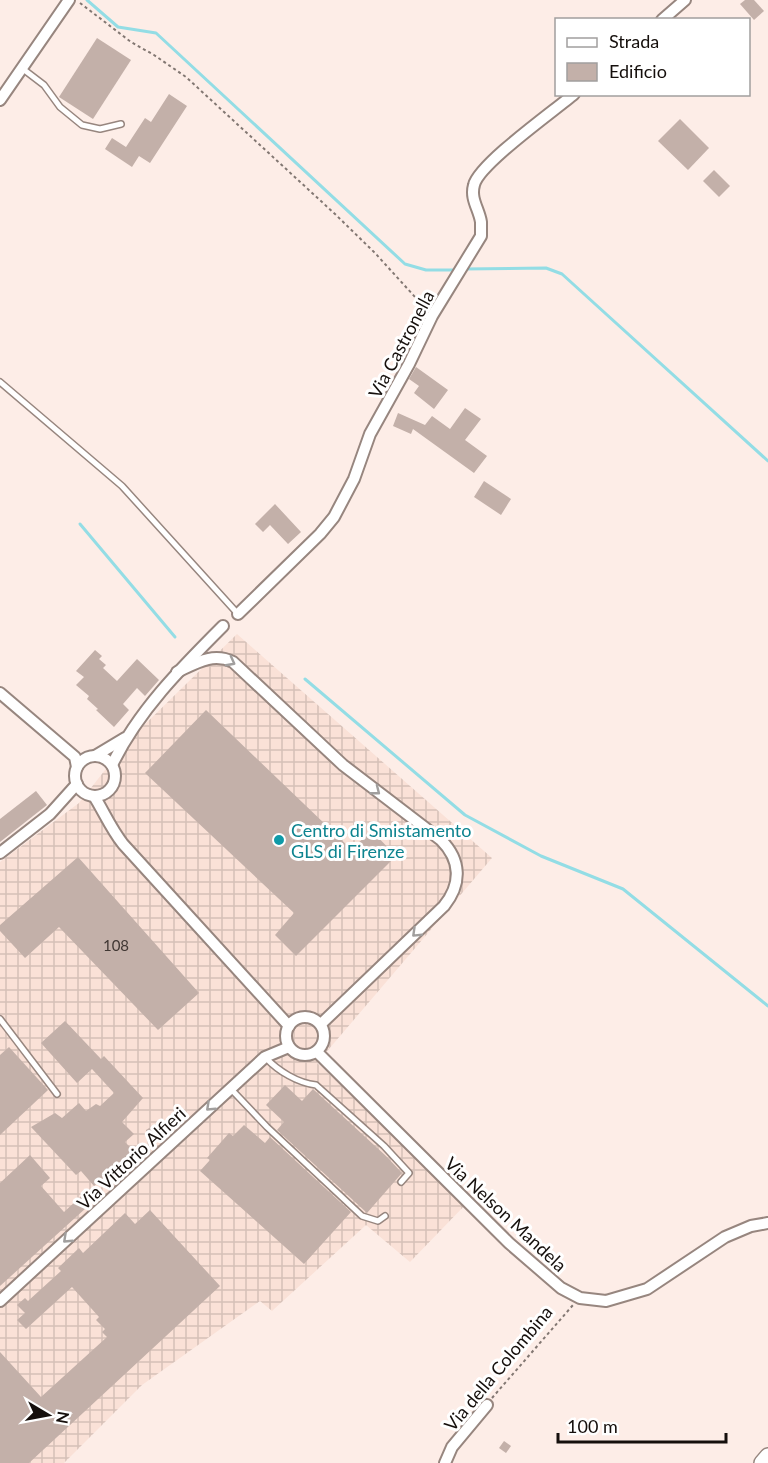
<svg xmlns="http://www.w3.org/2000/svg" width="768" height="1463" viewBox="0 0 768 1463" font-family="Lato,sans-serif">
<style>
.industrial{fill:url(#industrial-grid)}
.lines{fill:none;stroke-linecap:round;stroke-linejoin:round}
.stream{stroke:#93dde5;stroke-width:3}
.building{fill:#c3b0a9}
.service-casing{stroke:#97867f;stroke-width:8}
.minor-casing{stroke:#97867f;stroke-width:14}
.primary-casing{stroke:#97867f;stroke-width:18}
.path{stroke:#827772;stroke-width:2;stroke-dasharray:3 3;stroke-linecap:butt}
.service{stroke:#fff;stroke-width:5}
.minor{stroke:#fff;stroke-width:10}
.primary{stroke:#fff;stroke-width:15}
.oneway{stroke:#a19f9e}
.culture-dot{fill:#0f9aa8;stroke:#fff;stroke-width:2}
.labels{text-anchor:middle;dominant-baseline:central;stroke-width:6;stroke-linejoin:round;paint-order:stroke}
.number-label{font-size:15px;fill:#403733}
.street-label{font-size:18px;fill:#150f0c;stroke:#fff}
.culture-label{font-size:18px;fill:#0d838f;stroke:#fff;text-anchor:start}
</style>
<defs>
<pattern id="industrial-grid" width="8" height="8" patternUnits="userSpaceOnUse" patternTransform="scale(1.5)"><rect width="8" height="8" fill="#fae1d7"/><path d="M0 4h8M4 0v8" fill="none" stroke="#d5c0b7"/></pattern>
</defs>
<rect width="100%" height="100%" fill="#fdede7"/>
<path class="industrial" d="M237 634 492 858 317 1063 469 1201 410 1262 366 1225 272 1311 260 1301 142 1385 64 1463H0V862L79 803 128 741Z"/>
<g class="lines">
<g class="stream">
<path d="M87 0 118 27 156 33 405 264 426 270H456"/>
<path d="M463 269 546 268 562 274 768 461"/>
<path d="M80 524 175 637"/>
<path d="M305 679 465 815 541 856 623 889 768 1006"/>
</g>
</g>
<g class="building">
<path d="M745 0H754L764 11 754 20 740 4Z"/>
<path d="M97 38 131 60 93 119 59 97Z"/>
<path d="M169 94 187 106 150 163 139 156 132 167 105 149 112 138 126 147 145 118 151 122Z"/>
<path d="M680 119 709 148 688 170 658 141Z"/>
<path d="M714 170 730 186 719 197 703 181Z"/>
<path d="M416 367 448 390 434 409 414 393 419 386 409 379Z"/>
<path d="M465 408 481 419 465 440 487 456 474 473 413 429 411 434 393 426 398 413 425 425 432 416 450 429Z"/>
<path d="M484 481 511 499 501 515 474 497Z"/>
<path d="M275 504 301 532 288 544 270 525 263 532 255 524Z"/>
<path d="M95 650 102 656 99 659 106 665 103 668 117 681 137 659 159 680 145 696 137 688 123 704 129 710 114 727 96 710 98 709 87 699 89 696 76 685 84 677 76 671Z"/>
<path d="M206 710 351 849 372 831 396 856 296 956 275 935 294 913 145 773Z"/>
<path d="M36 791 47 805 0 842V819Z"/>
<path d="M78 857 199 993 158 1030 59 927 25 958 0 931V925Z"/>
<path d="M65 1021 101 1059 104 1056 143 1098 122 1122 134 1134 125 1142 139 1156 114 1179 109 1173 94 1186 81 1171 76 1175 31 1127 55 1113 62 1118 79 1103 86 1111 96 1104 100 1106 114 1093 92 1069 77 1083 41 1043Z"/>
<path d="M9 1047 48 1090 0 1135V1055Z"/>
<path d="M285 1085 302 1101 313 1089 386 1156 402 1173 367 1213 277 1130 284 1122 266 1105Z"/>
<path d="M159 1122 167 1133 148 1146 146 1130Z"/>
<path d="M244 1125 265 1143 270 1137 351 1212 304 1264 200 1171 210 1160 207 1158 229 1133 233 1136Z"/>
<path d="M30 1155 50 1178 41 1186 64 1212 89 1189 97 1198 0 1286V1183Z"/>
<path d="M150 1210 220 1286 29 1463H0V1352L41 1397 107 1337 102 1332 105 1329 96 1320 99 1317 72 1287 26 1329 17 1320 25 1313 17 1305 25 1298 28 1301 61 1271 58 1268 79 1248 83 1253 125 1213 135 1224Z"/>
<path d="M504 1441 511 1446 506 1453 499 1448Z"/>
</g>
<g class="lines">
<g class="service-casing">
<g id="service">
<path d="M23 69 44 85 60 107 82 125 100 129 121 124"/>
<path d="M0 382 122 486 238 614"/>
<path d="M0 1019 57 1094"/>
<path d="M266 1058C278 1071 298 1083 316 1085L384 1146 409 1173 401 1182"/>
<path d="M230 1088 267 1127 362 1216 378 1221 385 1216"/>
</g>
</g>
<g class="minor-casing">
<g id="minor">
<path d="M662 20 685 0"/>
<path d="M0 100 69 0"/>
<path d="M238 614 320 534 334 517 354 479 370 434 409 364 432 316 481 236C481 231 481 226 481 222 479 209 470 199 474 185 479 164 554 111 574 94"/>
<path d="M177 672C196 663 213 652 233 662L343 765 441 840C461 860 462 884 444 906L321 1024"/>
<path d="M0 693 75 757 77 767"/>
<path d="M95 756 125 738"/>
<circle cx="95" cy="776" r="20"/>
<path d="M112 765C138 711 181 668 223 626"/>
<path d="M94 796C104 812 111 829 123 844L289 1026"/>
<path d="M0 853 50 814 77 784"/>
<circle cx="305" cy="1036" r="19"/>
<path d="M317 1052 509 1243 561 1288 580 1298 606 1301 647 1289 725 1237 751 1226 768 1223"/>
<path d="M0 1301 265 1057 289 1047"/>
<path d="M445 1463 452 1447 487 1405"/>
</g>
</g>
<g class="primary-casing">
<path id="primary" d="M762 1463 768 1456"/>
</g>
<g class="path">
<path d="M80 3 131 42 154 55 186 77 335 214 375 253 425 308"/>
<path d="M492 1398 573 1305"/>
</g>
<use href="#service" class="service"/>
<use href="#minor" class="minor"/>
<use href="#primary" class="primary"/>
</g>
<defs><path id="oneway-chevron" d="M-2-3.5L2.5 0L-2 3.5" fill="none" stroke-width="1.6" stroke-linecap="round" stroke-linejoin="round" transform="scale(1.5)"/></defs>
<g class="oneway">
<use href="#oneway-chevron" transform="translate(231 662) rotate(28)"/>
<use href="#oneway-chevron" transform="translate(376 791) rotate(38)"/>
<use href="#oneway-chevron" transform="translate(416 933) rotate(136)"/>
<use href="#oneway-chevron" transform="translate(210 1107) rotate(137)"/>
<use href="#oneway-chevron" transform="translate(67 1239) rotate(137)"/>
</g>
<circle class="culture-dot" cx="279" cy="840" r="6"/>
<g class="labels">
<g class="number-label">
<text x="116" y="945">108</text>
</g>
<g class="street-label">
<text transform="translate(401 344) rotate(-62)">Via Castronella</text>
<text transform="translate(131 1158) rotate(-43)">Via Vittorio Alfieri</text>
<text transform="translate(506 1214) rotate(43)">Via Nelson Mandela</text>
<text transform="translate(498 1368) rotate(-50)">Via della Colombina</text>
</g>
<g class="culture-label">
<text x="291" y="830">Centro di Smistamento<tspan x="291" dy="21">GLS di Firenze</tspan></text>
</g>
</g>
<rect x="555" y="18" width="195" height="78" fill="#ffffff" stroke="#a19f9e" stroke-width="1.5"/>
<rect x="567" y="38" width="30" height="9" fill="#ffffff" stroke="#a19f9e" stroke-width="1.5"/>
<text x="609" y="48" font-size="18" fill="#150f0c">Strada</text>
<rect x="567" y="63" width="30" height="18" fill="#c3b0a9" stroke="#a19f9e" stroke-width="1.5"/>
<text x="609" y="78" font-size="18" fill="#150f0c">Edificio</text>
<g transform="translate(48 1415) rotate(100)" stroke="#ffffff" stroke-width="4.5" paint-order="stroke">
<path d="M0-4.5L10 22L0 15L-10 22Z" fill="#150f0c"/>
<text y="-9" font-size="16" font-weight="bold" text-anchor="middle" fill="#150f0c">N</text>
</g>
<path d="M558 1433v9h168v-9" fill="none" stroke="#150f0c" stroke-width="3"/>
<text x="567" y="1433" font-size="18" fill="#150f0c" stroke="#ffffff" stroke-width="4.5" paint-order="stroke">100 m</text>
</svg>
